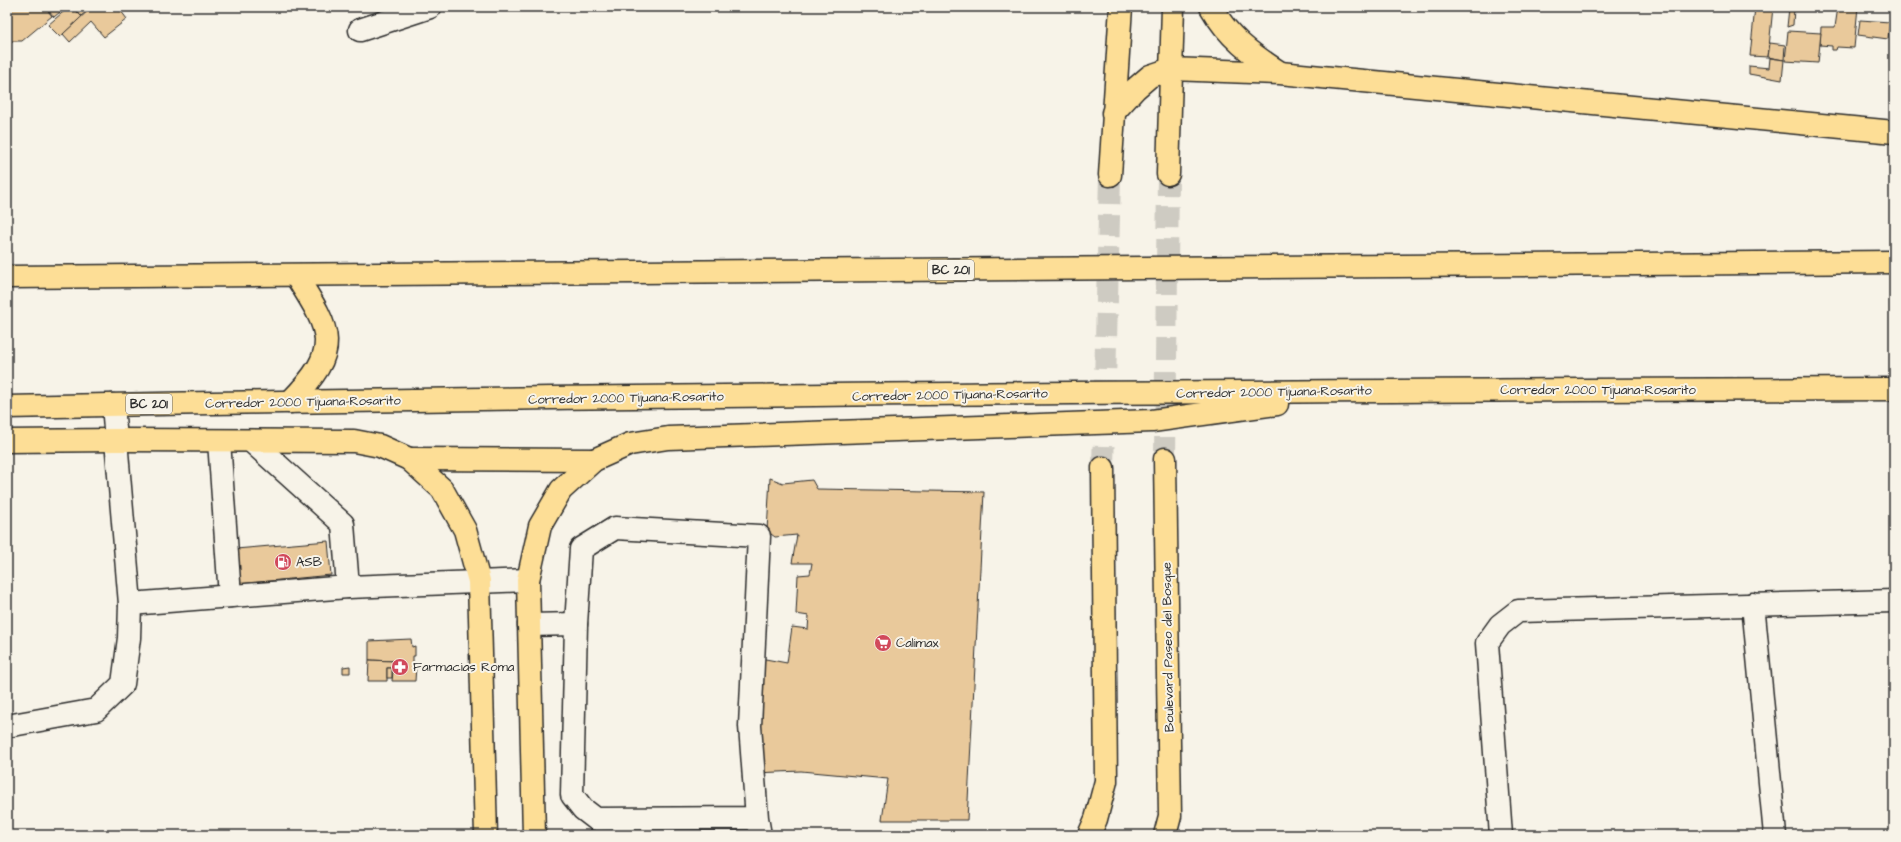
<svg xmlns="http://www.w3.org/2000/svg" width="1901" height="842" viewBox="0 0 1901 842" font-family="'Architects Daughter',sans-serif">
<style>
.building{fill:#e9c99b;stroke:#2b2b2b}
.lines{fill:none;stroke-linecap:round;stroke-linejoin:round}
.major-tunnel{stroke:#cecbc2;stroke-width:22;stroke-dasharray:22 11;stroke-linecap:butt}
.minor-casing{stroke:#2b2b2b;stroke-width:25}
.major-casing{stroke:#2b2b2b;stroke-width:25}
.highway-casing{stroke:#2b2b2b;stroke-width:25}
.minor{stroke:#f7f3e8;stroke-width:22}
.major{stroke:#fdde96;stroke-width:22}
.highway{stroke:#fdde96;stroke-width:22}
.labels{text-anchor:middle;dominant-baseline:central;stroke-width:4;stroke-linejoin:round;paint-order:stroke}
.shield{fill:#f7f3e8;stroke:#686764;stroke-width:1}
.shield-label{font-size:12px;font-weight:bold;fill:#2b2b2b}
.street-label{font-size:13px;fill:#2b2b2b;stroke:#f7f3e8}
.poi-label{font-size:13px;fill:#2b2b2b;stroke:#f7f3e8;text-anchor:start}
</style>
<rect width="100%" height="100%" fill="#f7f3e8"/>
<filter id="ink" filterUnits="userSpaceOnUse"><feTurbulence type="fractalNoise" baseFrequency=".025" numOctaves="2"/><feDisplacementMap in="SourceGraphic" scale="8" xChannelSelector="R" yChannelSelector="G"/><feConvolveMatrix kernelMatrix="1 2 1 2 8 2 1 2 1" color-interpolation-filters="sRGB"/></filter>
<g filter="url(#ink)">
<g class="building">
<path d="M14 7H45L52 16 22 41H7V13Z"/>
<path d="M45 7H66L54 17Z"/>
<path d="M69 7H73L82 17 60 37 48 25Z"/>
<path d="M73 7H92L81 16Z"/>
<path d="M92 7H102L105 10 107 8 106 7H118L127 19 104 37 91 22 70 42 63 34Z"/>
<path d="M1755 7H1773L1768 57 1750 56Z"/>
<path d="M1838 7H1858L1854 48 1837 47 1836 50H1832V46L1820 45 1821 27H1835Z"/>
<path d="M1789 8H1794L1793 25 1787 27Z"/>
<path d="M1860 20 1890 22 1888 39 1858 35Z"/>
<path d="M1788 31 1821 33 1818 63 1785 61Z"/>
<path d="M1770 43 1785 45 1784 60 1768 57Z"/>
<path d="M1770 58 1784 60 1782 80 1749 74V66L1769 68Z"/>
<path d="M770 478 783 483 812 480 817 489 984 492 967 820H882L888 779 801 771 755 773 760 658 787 663 792 627 808 629 809 616 796 614 798 575 810 574 812 563H792L797 535 775 537 767 531Z"/>
<path d="M328 541 331 575 239 584 236 549Z"/>
<path d="M411 639 412 647 415 646V656H413V666H416L415 681H392L394 661 369 660V641Z"/>
<path d="M369 660 394 661V668H387V681H368Z"/>
<path d="M350 666V673H343V667Z"/>
<rect x="387" y="668" width="5" height="10"/>
</g>
<g class="lines">
<g class="major-tunnel">
<path d="M1165 459 1168 174"/>
<path d="M1103 468 1110 175"/>
</g>
<g class="minor-casing">
<g id="minor">
<path d="M360 30 430 7"/>
<path d="M219 441 230 596"/>
<path d="M251 441 343 524 348 587"/>
<path d="M130 604 348 587 528 580"/>
<path d="M1753 604 1775 835"/>
<path d="M529 625 576 624"/>
<path d="M7 726 96 710 123 684 129 638 130 604 113 405"/>
<path d="M757 818 750 726 759 536 615 528 581 549 576 624 572 795 583 809 596 819 757 818 760 835"/>
<path d="M1501 835 1487 643 1500 625 1518 611 1894 601"/>
</g>
</g>
<g class="major-casing">
<g id="major">
<path d="M1168 174 1173 7"/>
<path d="M1110 175 1121 7"/>
<path d="M1089 835 1096 819 1106 781 1103 468"/>
<path d="M1165 835 1170 816 1165 459"/>
</g>
</g>
<g class="highway-casing">
<g id="highway">
<path d="M1211 7C1228 37 1251 54 1279 72"/>
<path d="M1113 113 1135 89 1150 76 1171 69 1280 73 1894 132"/>
<path d="M7 277 1894 262"/>
<path d="M290 402C342 349 332 333 296 276"/>
<path d="M7 407C636 394 1265 391 1894 389"/>
<path d="M7 441 116 440 354 441 380 446 409 459 442 489 465 530 479 581 486 835"/>
<path d="M409 459 594 460"/>
<path d="M534 835 528 580 540 526 561 490 594 460 630 444 668 438 1152 421 1277 404"/>
</g>
</g>
<use href="#minor" class="minor"/>
<use href="#major" class="major"/>
<use href="#highway" class="highway"/>
</g>
</g>
<defs>
<g id="fuel-disc" transform="scale(0.9)"><circle r="9.5" fill="#d1495b" stroke="#f7f3e8"/><path d="M-5.5-6h7V0h2V4h1.3V-2.5L3-4.5l.8-.8L6-3V5H2.5V1h-1V6h-7ZM-4.2-4.7v3.2H.2V-4.7Z" fill="#fff"/></g>
<g id="supermarket-disc" transform="scale(0.9)"><circle r="9.5" fill="#d1495b" stroke="#f7f3e8"/><path d="M-6-5.5h2.5l.6 2H6L4.5 2H-2.5L-4.4-4H-6ZM-1.5 3.2a1.3 1.3 0 1 0 .1 0ZM3 3.2a1.3 1.3 0 1 0 .1 0Z" fill="#fff"/></g>
<g id="pharmacy-disc" transform="scale(0.9)"><circle r="9.5" fill="#d1495b" stroke="#f7f3e8"/><path d="M-2-6h4v4h4v4h-4v4h-4v-4h-4v-4h4Z" fill="#fff"/></g>
</defs>
<g fill-rule="evenodd">
<use href="#fuel-disc" x="283" y="562"/>
<use href="#supermarket-disc" x="883" y="643"/>
<use href="#pharmacy-disc" x="400" y="667"/>
</g>
<g class="labels">
<g class="shield">
<rect x="928" y="260" width="46" height="20" rx="3"/>
<rect x="126" y="394" width="46" height="20" rx="3"/>
</g>
<g class="shield-label">
<text x="951" y="270">BC 201</text>
<text x="149" y="404">BC 201</text>
</g>
<g class="street-label">
<text x="1598" y="390">Corredor 2000 Tijuana-Rosarito</text>
<text transform="translate(1274 392) rotate(-1)">Corredor 2000 Tijuana-Rosarito</text>
<text transform="translate(950 395) rotate(-1)">Corredor 2000 Tijuana-Rosarito</text>
<text transform="translate(626 398) rotate(-1)">Corredor 2000 Tijuana-Rosarito</text>
<text transform="translate(303 402) rotate(-1)">Corredor 2000 Tijuana-Rosarito</text>
<text transform="translate(1168 647) rotate(-91)">Boulevard Paseo del Bosque</text>
</g>
<g class="poi-label">
<text x="296" y="562">ASB</text>
<text x="896" y="643">Calimax</text>
<text x="413" y="667">Farmacias Roma</text>
</g>
</g>
<rect width="1901" height="842" fill="none" stroke="#f7f3e8" stroke-width="24"/>
<rect x="12" y="12" width="1877" height="818" fill="none" stroke="#2b2b2b" stroke-width="1.5" filter="url(#ink)"/>
</svg>
